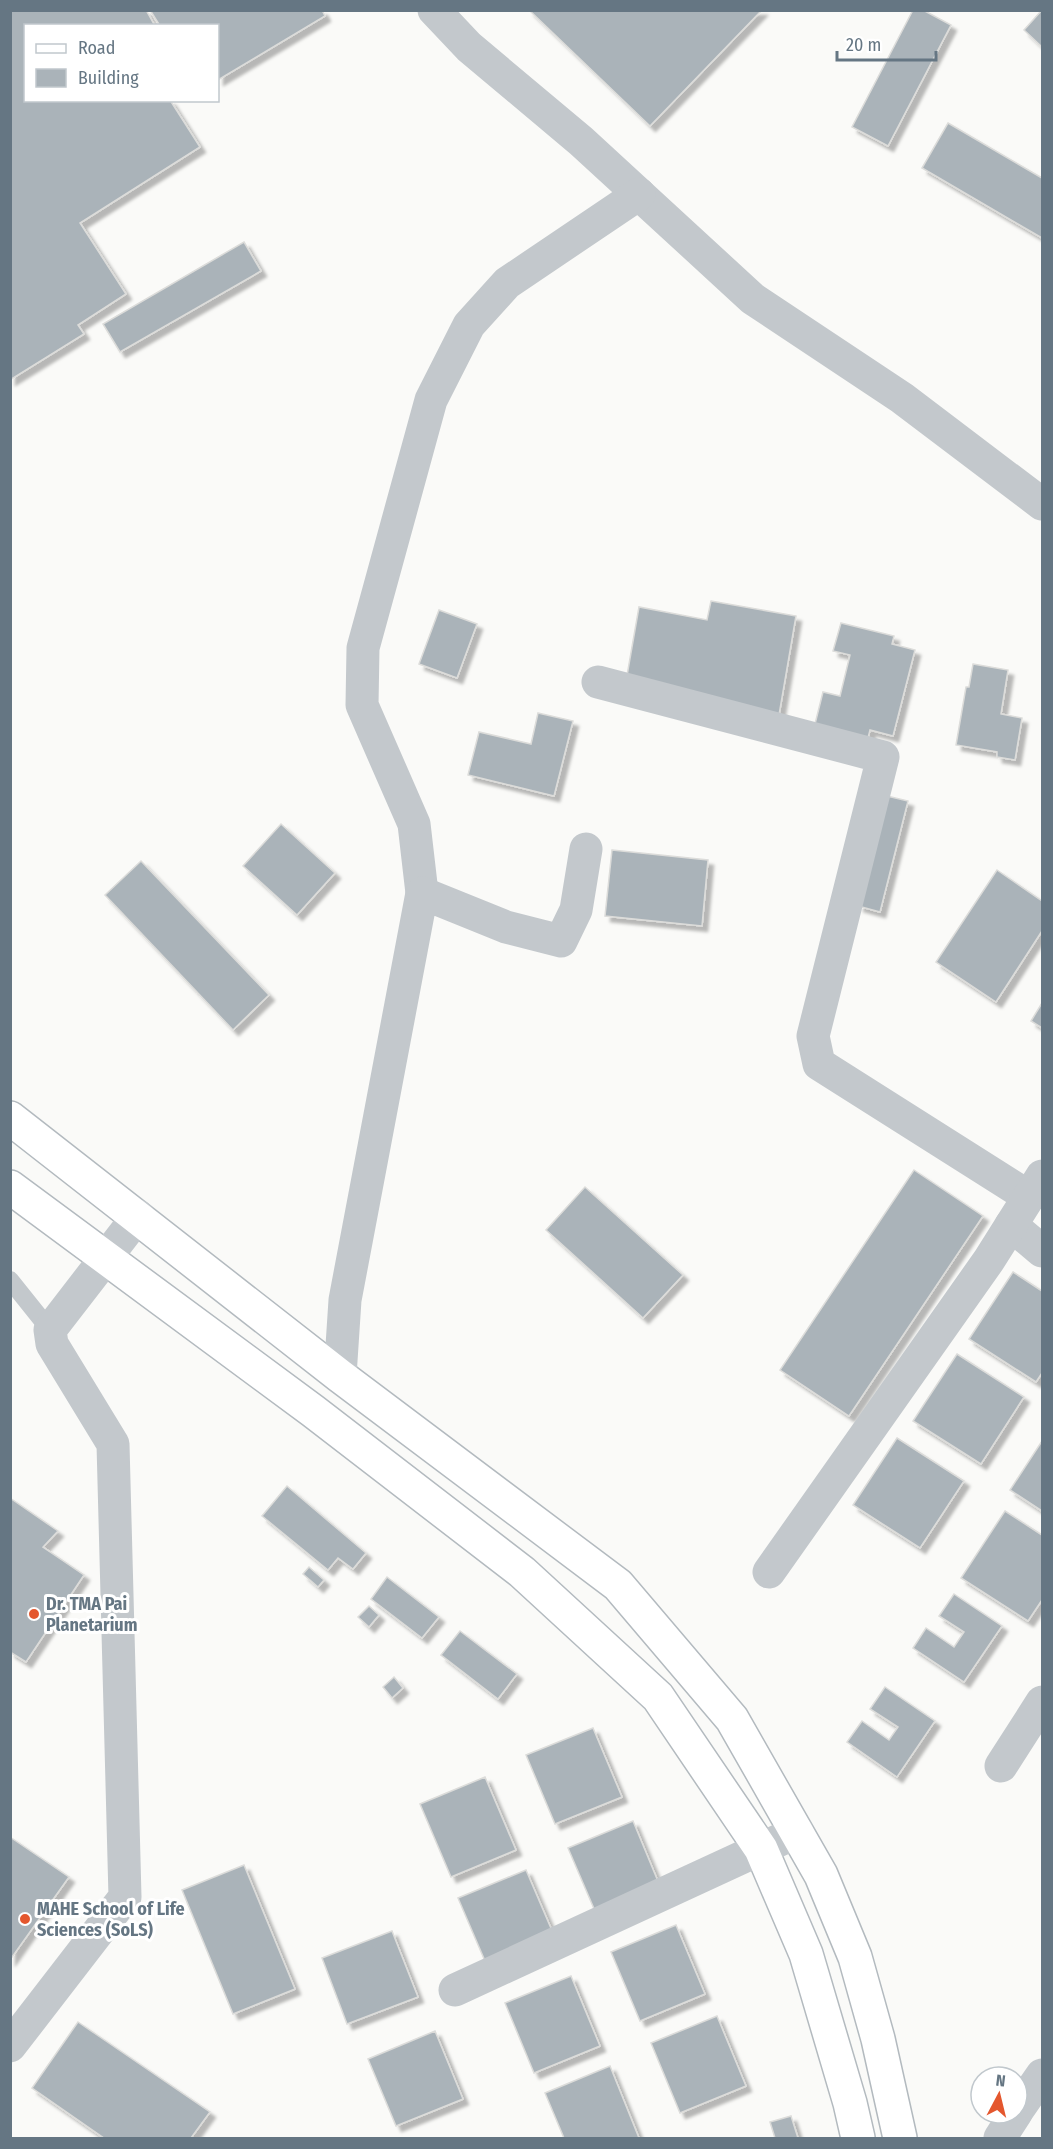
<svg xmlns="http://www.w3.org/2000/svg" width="1053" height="2149" viewBox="0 0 1053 2149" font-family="'Fira Sans Condensed',sans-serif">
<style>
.building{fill:#aab3b9;stroke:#dcdcda;stroke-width:1.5;filter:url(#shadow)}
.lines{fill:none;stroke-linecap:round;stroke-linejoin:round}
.secondary-casing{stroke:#b3babf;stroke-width:36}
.service{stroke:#c3c8cc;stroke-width:18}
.minor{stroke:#c3c8cc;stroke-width:33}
.secondary{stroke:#fff;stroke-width:33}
.poi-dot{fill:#e4572e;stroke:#fff;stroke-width:2}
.labels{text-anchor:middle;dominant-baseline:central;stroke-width:6;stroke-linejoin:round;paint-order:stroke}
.poi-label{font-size:18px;font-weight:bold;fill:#657683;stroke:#fff;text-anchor:start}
</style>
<defs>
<filter id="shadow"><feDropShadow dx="5.5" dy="5.5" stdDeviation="1.5" flood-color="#0004"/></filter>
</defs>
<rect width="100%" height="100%" fill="#fafaf8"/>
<g class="building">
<path d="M10 10H146L155 26H26V100H170L200 147 80 223 126 294 78 325 84 334 10 380Z"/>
<path d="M150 10H322L325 16 218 80V26H160Z"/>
<path d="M529 10H762L650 126Z"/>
<path d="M913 10H923L951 25 888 146 852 127Z"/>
<path d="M1042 10V47L1024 30Z"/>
<path d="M948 123 1042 178V238L922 168Z"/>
<path d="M244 242 261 271 120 352 103 324Z"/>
<path d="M711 601 796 616 779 715 625 687 639 607 707 620Z"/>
<path d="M439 610 477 624 457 678 419 664Z"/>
<path d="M841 623 894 636 892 644 915 650 893 736 870 730 868 738 815 724 823 692 840 696 850 655 833 651Z"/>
<path d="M973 664 1008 670 1001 714 1022 718 1015 760 997 757V752L956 745 966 687H969Z"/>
<path d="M538 713 573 721 554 796 468 775 479 732 531 744Z"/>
<path d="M887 796 908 801 880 912 858 906Z"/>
<path d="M281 824 335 873 297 915 243 866Z"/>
<path d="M612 850 708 860 702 926 605 916Z"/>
<path d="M141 861 269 995 233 1030 105 895Z"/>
<path d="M997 870 1042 901V931L996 1002 936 962Z"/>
<path d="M1042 1003V1028L1031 1021Z"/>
<path d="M914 1170 983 1216 849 1416 780 1370Z"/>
<path d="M585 1187 683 1275 643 1318 546 1230Z"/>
<path d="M1013 1272 1042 1291V1373L1036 1382 969 1339Z"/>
<path d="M957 1354 1024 1397 981 1464 913 1421Z"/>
<path d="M897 1438 964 1481 920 1548 853 1505Z"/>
<path d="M1042 1441V1511L1010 1490Z"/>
<path d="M287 1486 366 1553 353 1569 338 1558 328 1570 262 1516Z"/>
<path d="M10 1498 58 1531 43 1547 84 1575 26 1662 10 1652Z"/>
<path d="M1005 1511 1042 1535V1600L1028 1621 961 1578Z"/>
<path d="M309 1567 324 1580 318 1587 303 1574Z"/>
<path d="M387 1577 439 1617 422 1638 371 1599Z"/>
<path d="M954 1594 1002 1626 964 1682 913 1648 926 1628 954 1647 964 1632 939 1616Z"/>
<path d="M369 1606 379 1615 369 1627 358 1617Z"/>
<path d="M460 1631 517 1674 498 1699 441 1655Z"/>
<path d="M394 1677 403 1688 392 1698 383 1687Z"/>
<path d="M885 1687 935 1721 897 1777 847 1742 862 1721 889 1740 898 1727 870 1709Z"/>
<path d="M593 1728 622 1797 555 1824 526 1755Z"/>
<path d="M485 1777 516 1850 451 1877 420 1804Z"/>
<path d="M633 1821 662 1891 598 1918 568 1848Z"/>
<path d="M10 1837 69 1877 10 1960Z"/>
<path d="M244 1865 295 1989 233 2014 182 1890Z"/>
<path d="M526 1870 556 1940 488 1968 458 1898Z"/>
<path d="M676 1925 705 1994 640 2021 611 1952Z"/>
<path d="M392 1931 418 1997 347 2024 322 1958Z"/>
<path d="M571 1976 600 2046 534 2073 505 2003Z"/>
<path d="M717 2016 746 2086 680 2113 651 2043Z"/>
<path d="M78 2022 210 2112 191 2138H104L32 2088Z"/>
<path d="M435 2031 463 2099 396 2126 368 2059Z"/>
<path d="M610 2066 639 2138H564L545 2093Z"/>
<path d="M791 2116 798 2138H775L770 2122Z"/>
</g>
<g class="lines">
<g class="secondary-casing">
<g id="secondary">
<path d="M10 1118 340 1376 618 1585 732 1719 821 1875 855 1957 878 2039 900 2138"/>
<path d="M10 1187 313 1411 522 1572 658 1697 761 1849 806 1954 850 2103 858 2138"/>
</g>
</g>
<path class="service" d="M10 1280 50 1330"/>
<g class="minor">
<path d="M434 10 469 47 581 141 753 299 902 398 1042 504"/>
<path d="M598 682 883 757 813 1036 819 1064 1029 1197"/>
<path d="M422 893 414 824 362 705 363 648 431 400 469 325 507 283 639 194"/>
<path d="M1011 1225 1042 1251"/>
<path d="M340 1376 345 1300 422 893 506 927 561 941 576 910 586 849"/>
<path d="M769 1572 989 1260 1042 1176"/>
<path d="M1001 1766 1042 1702"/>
<path d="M455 1990 797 1832"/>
<path d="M10 2046 125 1897 113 1444 52 1344 50 1330 138 1216"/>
<path d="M1017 2111 1042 2075"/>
<path d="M1000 2138 1016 2113"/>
</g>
<use href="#secondary" class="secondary"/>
</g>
<g class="poi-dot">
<circle cx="34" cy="1614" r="6"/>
<circle cx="25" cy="1919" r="6"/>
</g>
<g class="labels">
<g class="poi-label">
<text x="46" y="1604">Dr. TMA Pai<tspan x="46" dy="21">Planetarium</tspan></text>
<text x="37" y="1909">MAHE School of Life<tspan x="37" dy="21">Sciences (SoLS)</tspan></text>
</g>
</g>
<rect width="1053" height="2149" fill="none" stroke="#657683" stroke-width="24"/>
<rect x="24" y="24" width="195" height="78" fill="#ffffff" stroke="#c1c8cd" stroke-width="1.5"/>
<rect x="36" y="44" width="30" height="9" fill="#ffffff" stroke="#c1c8cd" stroke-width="1.5"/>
<text x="78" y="54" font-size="18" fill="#657683">Road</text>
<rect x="36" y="69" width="30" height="18" fill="#aab3b9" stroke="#c1c8cd" stroke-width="1.5"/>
<text x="78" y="84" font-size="18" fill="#657683">Building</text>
<g transform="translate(999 2095) rotate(7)"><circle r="28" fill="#ffffff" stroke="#c1c8cd" stroke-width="1.5"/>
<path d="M0-4.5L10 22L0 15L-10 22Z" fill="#e4572e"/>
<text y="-9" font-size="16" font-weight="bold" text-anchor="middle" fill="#657683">N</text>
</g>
<path d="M837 51v9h99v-9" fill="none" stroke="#657683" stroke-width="3"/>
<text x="846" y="51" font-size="18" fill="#657683" stroke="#ffffff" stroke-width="4.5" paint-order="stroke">20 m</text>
</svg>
